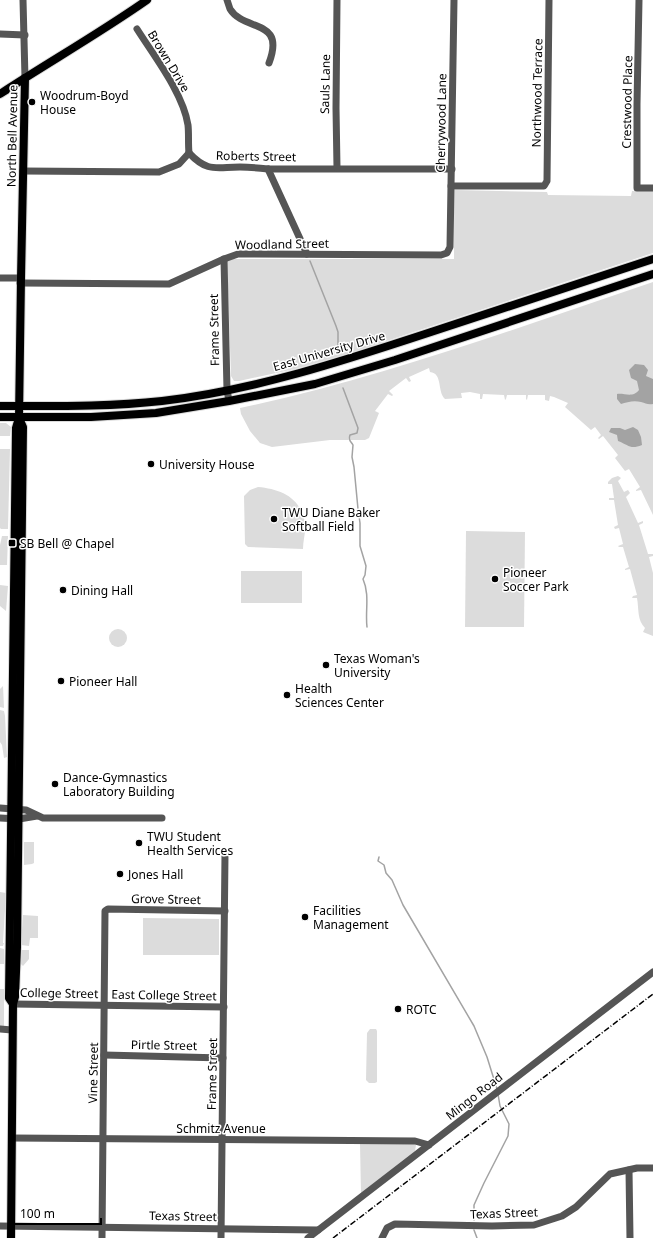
<svg xmlns="http://www.w3.org/2000/svg" width="653" height="1238" viewBox="0 0 653 1238" font-family="'Noto Sans',sans-serif">
<style>
.green{fill:#dcdcdc}
.water{fill:#a3a3a3}
.lines{fill:none;stroke-linecap:round;stroke-linejoin:round}
.stream{stroke:#a3a3a3;stroke-width:1.5}
.major-casing{stroke:#dbdbdb;stroke-width:10}
.minor{stroke:#555;stroke-width:7}
.major{stroke:#000;stroke-width:8}
.rail{stroke:#000;stroke-width:1.5;stroke-dasharray:6 2 1 2;stroke-linecap:butt}
.poi-dot{fill:#000;stroke:#fff;stroke-width:1.5}
.labels{text-anchor:middle;dominant-baseline:central;stroke-width:3;stroke-linejoin:round;paint-order:stroke}
.street-label{font-size:12px;fill:#000;stroke:#fff}
.poi-label{font-size:12px;fill:#000;stroke:#fff;text-anchor:start}
</style>
<rect width="100%" height="100%" fill="#fff"/>
<g class="green">
<path d="M454 190 547 192 548 195 631 196 632 191H653V253L347 354 295 369 239 381H234L231 376 227 259H454Z"/>
<path d="M653 282V515L641 490 636 491V490L640 487 629 469 625 471 615 458 618 455 603 436 599 439 598 438 601 435 595 427 591 430 565 407 568 403 554 397 550 396 549 401 545 400V395H528L527 400 526 399V395H507L506 399 505 400 504 395 483 394 482 399H480V394L470 392 461 393 462 398 445 399C437 392 443 373 430 372L429 368 409 377 411 381 409 382 406 378 389 391 393 395 392 396 388 394 375 411 379 413 369 438 365 440H330L272 447 260 443 250 431 241 414 240 408C381 378 517 328 653 282Z"/>
<path d="M0 423H6L11 427 10 436H0Z"/>
<path d="M0 449H10L8 529H1L0 528Z"/>
<path d="M618 476 621 478 618 481 624 492 628 490 630 493 626 497 638 523 643 521V523L639 525 648 554H653V556L649 557 653 573V636L643 632 645 628C637 620 639 609 637 598H632L633 596 637 595 630 569 625 570V569L629 567 623 547H619L618 546 623 544 619 528 615 529 614 527 618 525 614 500H609V498H614L612 484H608V482L612 478Z"/>
<path d="M258 487C281 489 302 498 305 524 306 532 303 540 303 549L248 547 245 544 244 496 250 490Z"/>
<path d="M466 531 525 532 524 627H465Z"/>
<path d="M2 536H8L7 565H0V545Z"/>
<rect x="241" y="571" width="61" height="32"/>
<path d="M0 585 8 586 6 611 0 606Z"/>
<circle cx="118" cy="638" r="9"/>
<path d="M3 686 4 708 0 707V689Z"/>
<path d="M0 710 4 711 5 716 7 757 4 758 2 745 0 742Z"/>
<path d="M24 842H34V863L32 864 24 865Z"/>
<path d="M0 892 6 893 3 943H4L3 946H0Z"/>
<path d="M23 915 38 916V938H30L29 946 21 945Z"/>
<path d="M143 918 219 919V955H143Z"/>
<path d="M0 948 4 949V964H0Z"/>
<path d="M21 950H29V959L23 966 21 964Z"/>
<rect x="0" y="989" width="4" height="38"/>
<path d="M370 1029H376L377 1031V1082L375 1083H369L366 1080 367 1033Z"/>
<path d="M413 1143 416 1145 415 1151 361 1193 360 1144Z"/>
</g>
<g class="water">
<path d="M635 364 644 365 648 370 646 376 653 379V404C647 405 646 403 641 402 634 400 627 402 621 404L617 399V394C625 393 633 398 639 390L637 381 631 378 629 370Z"/>
<path d="M633 427 638 430 641 437 642 445C630 450 629 445 618 441L617 435 609 432 611 428H620L625 430Z"/>
</g>
<g class="lines">
<g class="stream">
<path d="M310 261 336 326 338 332V352"/>
<path d="M343 388 358 428 357 433 350 435C348 441 351 441 353 445L352 457 354 467 358 509 360 523V546L366 566 365 575 363 579C370 595 365 611 367 627"/>
<path d="M379 857 378 861 384 865 386 873 392 880 403 905 474 1026 487 1057 497 1089"/>
<path d="M474 1220V1205L484 1183 508 1136 509 1124 500 1106 498 1094"/>
<path d="M474 1230 477 1238"/>
</g>
<g class="major-casing">
<g id="major">
<path d="M0 94C49 62 100 33 147 0"/>
<path d="M0 406C54 406 108 407 162 401 255 390 343 361 431 332 505 308 579 284 653 259"/>
<path d="M0 417H91L156 413 229 401 315 384 395 360 653 274"/>
<path d="M13 1004 9 998 16 428 19 418 21 278 25 78"/>
<path d="M11 1238 13 1004 15 997 17 947 23 427 19 418"/>
</g>
</g>
<g class="minor">
<path d="M23 0 25 78"/>
<path d="M227 0C228 3 229 6 230 9 244 32 286 18 269 63"/>
<path d="M639 0 637 104V188H653"/>
<path d="M137 29C154 56 183 93 188 125 189 134 188 143 189 153"/>
<path d="M0 34 25 35"/>
<path d="M189 153C208 173 216 167 240 167 250 167 259 168 268 169H452"/>
<path d="M337 168 336 108 337 0"/>
<path d="M268 169 307 254"/>
<path d="M23 171 159 172 179 164 189 153"/>
<path d="M451 186H544L547 181 549 0"/>
<path d="M224 259 227 390 229 401"/>
<path d="M0 278H21"/>
<path d="M20 283 169 284 224 259 238 254 441 255 447 253 450 247 454 0"/>
<path d="M0 808 26 810 43 818H162"/>
<path d="M0 818 19 819 37 816"/>
<path d="M13 1004 224 1007"/>
<path d="M0 1029 12 1030"/>
<path d="M104 1055 223 1058"/>
<path d="M12 1138 415 1141 429 1145"/>
<path d="M629 1170 630 1238"/>
<path d="M0 1226 318 1230"/>
<path d="M102 1238 105 911 108 909 225 911"/>
<path d="M221 1238 225 854"/>
<path d="M308 1238 653 972"/>
<path d="M382 1238 387 1228 395 1224 492 1226 534 1225 562 1216 576 1207 610 1174 637 1168H653"/>
</g>
<use href="#major" class="major"/>
<path class="rail" d="M333 1238 653 994"/>
</g>
<g class="poi-dot">
<circle cx="32" cy="102" r="4"/>
<circle cx="151" cy="464" r="4"/>
<circle cx="274" cy="519" r="4"/>
<rect x="8" y="539" width="8" height="8" rx="2"/>
<circle cx="495" cy="579" r="4"/>
<circle cx="63" cy="590" r="4"/>
<circle cx="326" cy="665" r="4"/>
<circle cx="61" cy="681" r="4"/>
<circle cx="287" cy="695" r="4"/>
<circle cx="55" cy="784" r="4"/>
<circle cx="139" cy="843" r="4"/>
<circle cx="120" cy="874" r="4"/>
<circle cx="305" cy="917" r="4"/>
<circle cx="398" cy="1009" r="4"/>
</g>
<g class="labels">
<g class="street-label">
<text transform="translate(169 61) rotate(59)">Brown Drive</text>
<text transform="translate(325 84) rotate(-89)">Sauls Lane</text>
<text transform="translate(537 93) rotate(-89)">Northwood Terrace</text>
<text transform="translate(627 102) rotate(-89)">Crestwood Place</text>
<text transform="translate(441 123) rotate(-89)">Cherrywood Lane</text>
<text transform="translate(12 136) rotate(-89)">North Bell Avenue</text>
<text transform="translate(256 156) rotate(1)">Roberts Street</text>
<text transform="translate(282 244) rotate(-1)">Woodland Street</text>
<text transform="translate(214 330) rotate(-91)">Frame Street</text>
<text transform="translate(329 351) rotate(-16)">East University Drive</text>
<text transform="translate(166 899) rotate(1)">Grove Street</text>
<text transform="translate(59 993) rotate(1)">College Street</text>
<text transform="translate(164 995) rotate(1)">East College Street</text>
<text transform="translate(164 1045) rotate(1)">Pirtle Street</text>
<text transform="translate(93 1073) rotate(-89)">Vine Street</text>
<text transform="translate(212 1074) rotate(-89)">Frame Street</text>
<text transform="translate(474 1096) rotate(-38)">Mingo Road</text>
<text x="221" y="1128">Schmitz Avenue</text>
<text transform="translate(504 1213) rotate(-2)">Texas Street</text>
<text transform="translate(183 1216) rotate(1)">Texas Street</text>
</g>
<g class="poi-label">
<text x="40" y="95">Woodrum-Boyd<tspan x="40" dy="14">House</tspan></text>
<text x="159" y="464">University House</text>
<text x="282" y="512">TWU Diane Baker<tspan x="282" dy="14">Softball Field</tspan></text>
<text x="20" y="543">SB Bell @ Chapel</text>
<text x="503" y="572">Pioneer<tspan x="503" dy="14">Soccer Park</tspan></text>
<text x="71" y="590">Dining Hall</text>
<text x="334" y="658">Texas Woman's<tspan x="334" dy="14">University</tspan></text>
<text x="69" y="681">Pioneer Hall</text>
<text x="295" y="688">Health<tspan x="295" dy="14">Sciences Center</tspan></text>
<text x="63" y="777">Dance-Gymnastics<tspan x="63" dy="14">Laboratory Building</tspan></text>
<text x="147" y="836">TWU Student<tspan x="147" dy="14">Health Services</tspan></text>
<text x="128" y="874">Jones Hall</text>
<text x="313" y="910">Facilities<tspan x="313" dy="14">Management</tspan></text>
<text x="406" y="1009">ROTC</text>
</g>
</g>
<path d="M14 1218v6h87v-6" fill="none" stroke="#000000" stroke-width="2"/>
<text x="20" y="1218" font-size="12" fill="#000000" stroke="#ffffff" stroke-width="3" paint-order="stroke">100 m</text>
</svg>
